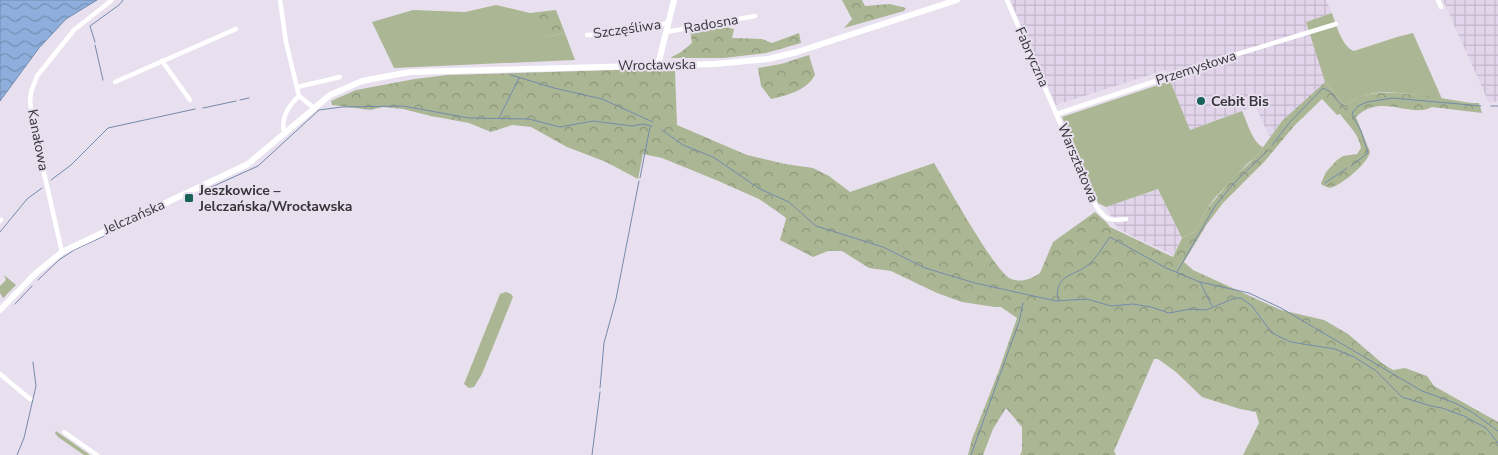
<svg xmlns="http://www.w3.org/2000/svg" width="1498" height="455" viewBox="0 0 1498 455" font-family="'Nunito Sans',sans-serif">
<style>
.industrial{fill:url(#industrial-grid)}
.grass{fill:#abb794}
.forest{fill:url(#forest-crowns)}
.water{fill:url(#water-waves);stroke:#748aac}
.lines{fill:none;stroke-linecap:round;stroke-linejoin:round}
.stream{stroke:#748aac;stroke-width:1}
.street{stroke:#fff;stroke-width:4.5}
.secondary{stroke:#fff;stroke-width:6}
.poi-dot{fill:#186259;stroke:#e8e0ef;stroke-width:2}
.labels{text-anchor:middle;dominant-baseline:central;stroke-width:4;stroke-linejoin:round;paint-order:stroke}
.street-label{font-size:14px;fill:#37343a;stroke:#e8e0ef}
.poi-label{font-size:14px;font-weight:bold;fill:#37343a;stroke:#e8e0ef;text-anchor:start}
</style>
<defs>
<pattern id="industrial-grid" width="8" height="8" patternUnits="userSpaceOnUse" patternTransform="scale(1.25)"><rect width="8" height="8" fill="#e2d5eb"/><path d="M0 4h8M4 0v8" fill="none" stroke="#c2b7ca"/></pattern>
<pattern id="forest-crowns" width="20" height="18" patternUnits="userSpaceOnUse" patternTransform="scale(1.25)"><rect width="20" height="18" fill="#abb794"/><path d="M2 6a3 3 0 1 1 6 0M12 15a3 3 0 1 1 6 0" fill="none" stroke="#8c967a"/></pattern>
<pattern id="water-waves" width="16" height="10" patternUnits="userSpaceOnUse" patternTransform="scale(1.25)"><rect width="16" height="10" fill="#8eafdd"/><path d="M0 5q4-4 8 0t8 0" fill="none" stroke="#758fb4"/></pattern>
</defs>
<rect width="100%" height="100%" fill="#e8e0ef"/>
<g class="industrial">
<path d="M1010 0H1326L1332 13 1306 22 1325 82 1282 121 1270 137 1255 106 1190 130 1165 70 1056 105Z"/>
<path d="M1443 0H1498V101L1489 103Z"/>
<path d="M1158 189 1182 238 1173 255 1118 229 1106 207Z"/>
</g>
<g class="grass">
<path d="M496 5 530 13 538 12 547 37 565 33 575 60 394 68 372 22 413 10 465 12Z"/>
<path d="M1332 13C1336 24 1342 47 1354 51L1397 37 1413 33 1442 99C1417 95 1383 87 1359 97 1354 99 1350 103 1345 105L1325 82 1306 22Z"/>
<path d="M1170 81 1190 130 1242 111C1247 121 1252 142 1263 147L1256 157 1246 165 1214 199 1206 210 1196 231 1182 238 1158 189 1106 207 1098 203 1062 117Z"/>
<path d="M506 292 511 294 513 297 482 374 474 387 469 388 464 384 500 294Z"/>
<path d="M56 431 90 455H84L58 437 55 433Z"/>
</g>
<g class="forest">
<path d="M842 0H862L865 6 890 4 906 8 904 11 844 28 852 19Z"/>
<path d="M556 10 565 33 547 37 543 34 538 12Z"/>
<path d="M719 26 734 29 732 38 762 39 772 43 799 33 801 43 766 53 724 58H670L681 52 692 43 690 30Z"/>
<path d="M809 55 815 75C806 91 788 95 771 99L761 86 758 68 781 64Z"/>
<path d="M649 69V71H675L677 125 747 155 785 164 813 168 829 176 850 192 934 163C945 181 996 274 1011 279 1022 283 1031 279 1040 273L1053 242 1095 212 1107 223 1110 227 1173 257 1182 238 1196 231 1206 210 1234 177 1256 157 1282 121 1325 82 1345 105C1350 103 1354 99 1359 97 1385 86 1444 99 1472 103H1479L1482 113 1432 107C1411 119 1381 92 1356 117L1370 152C1368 163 1342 185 1330 188L1322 185 1321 183 1326 172 1337 160 1343 156 1357 154 1361 148C1359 134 1348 125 1340 114L1337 115 1322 99 1294 126 1265 161 1223 203 1207 224 1184 262 1193 270 1281 310 1324 320 1348 334 1383 364 1393 370 1405 368 1427 376 1434 386 1498 422V455H1243L1259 423 1256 412 1240 409 1202 397 1176 372 1158 359H1154L1114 451 1116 455H1020L1022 451V427L1006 408 993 429 983 455H968L972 439 998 373 1017 318 1001 307H995L962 302 937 293 891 271 869 268 842 251H828L813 257 780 240 786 219 785 217 759 199 716 180 662 158 643 154 638 179 606 162 567 147 531 127 512 125 491 132 469 123 431 116 403 109 383 107 370 110 332 105 331 101 356 90 415 79 447 75Z"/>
<path d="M4 275 16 285 3 298 0 293V286L6 280Z"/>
</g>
<path class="water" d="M0 0H97L66 19 39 48 0 101Z"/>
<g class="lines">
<g class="stream">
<path d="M95 42 90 26 119 5 123 0"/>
<path d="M95 45 103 80"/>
<path d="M511 75 554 88 602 99 653 122"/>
<path d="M240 100 249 98"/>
<path d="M1491 106H1498"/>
<path d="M203 108 236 101"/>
<path d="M499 118 519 78"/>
<path d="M662 130 683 145 713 157 760 189 789 202 816 226 883 247 925 268 975 283 1056 301 1087 299 1111 306 1133 304 1151 307 1169 313 1190 309 1206 310 1235 298H1241L1252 306 1271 332 1280 337 1291 342 1335 349 1354 357 1375 370 1402 397 1431 406 1442 408 1464 416 1486 428 1498 443"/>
<path d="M1272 145 1290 122 1323 88 1329 91 1346 110"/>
<path d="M1351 166 1368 153 1361 131 1352 115 1353 112 1358 106 1367 102 1393 98 1481 106"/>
<path d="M640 178 650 127"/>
<path d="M51 180 71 165 108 128 195 109"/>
<path d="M1325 183 1347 168"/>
<path d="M205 190 258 166 319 110 342 107 403 106 469 118 529 119 560 127 593 121 632 126 642 124 652 126"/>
<path d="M0 232 27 199 42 188"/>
<path d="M1177 272 1215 206 1234 183 1267 151"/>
<path d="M38 280 59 260 74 250 164 208"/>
<path d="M1200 282 1249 293 1281 308 1422 391 1455 403 1472 412 1498 431"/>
<path d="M1058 300C1054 274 1073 277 1088 265 1097 258 1103 246 1110 237L1166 268 1200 282 1212 306"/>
<path d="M15 304 32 286"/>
<path d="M600 388 604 343 616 299 639 181"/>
<path d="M17 455 24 438 36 386 33 362"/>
<path d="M592 455 600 392"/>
<path d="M971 455 1019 322 1023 303"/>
</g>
<g class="street">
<path d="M280 0 286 42 299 96 314 108"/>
<path d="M1007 0 1096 206C1106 220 1108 221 1126 219"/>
<path d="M1438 0 1441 7"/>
<path d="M666 32 755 16"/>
<path d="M587 35 614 34 668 23"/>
<path d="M162 61 190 100"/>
<path d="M115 82 236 29"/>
<path d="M297 87 340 77"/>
<path d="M1057 114 1231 56 1336 24"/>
<path d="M285 134C279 120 289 105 299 96"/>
<path d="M0 221 1 220"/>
<path d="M62 252 39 151 30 102 31 92 37 76 74 30 112 0"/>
<path d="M0 374 30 399"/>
<path d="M64 432 97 455"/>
</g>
<g class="secondary">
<path d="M658 65 674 0"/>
<path d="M0 310 36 273 62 252 248 164 330 95 362 81 410 72 715 64 768 59 797 52 957 0"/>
</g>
</g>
<g class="poi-dot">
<circle cx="1201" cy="101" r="5"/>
<rect x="184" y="193" width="10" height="10" rx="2.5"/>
</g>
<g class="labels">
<g class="street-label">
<text transform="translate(711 24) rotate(-10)">Radosna</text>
<text transform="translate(627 29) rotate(-8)">Szczęśliwa</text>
<text transform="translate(1032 57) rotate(66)">Fabryczna</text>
<text transform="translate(657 65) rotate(-1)">Wrocławska</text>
<text transform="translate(1196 68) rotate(-18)">Przemysłowa</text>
<text transform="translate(38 140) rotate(79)">Kanałowa</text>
<text transform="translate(1078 163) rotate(67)">Warsztatowa</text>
<text transform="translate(134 217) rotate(-24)">Jelczańska</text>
</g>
<g class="poi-label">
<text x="1211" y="101">Cebit Bis</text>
<text x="199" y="190">Jeszkowice –<tspan x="199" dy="16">Jelczańska/Wrocławska</tspan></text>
</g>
</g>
</svg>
